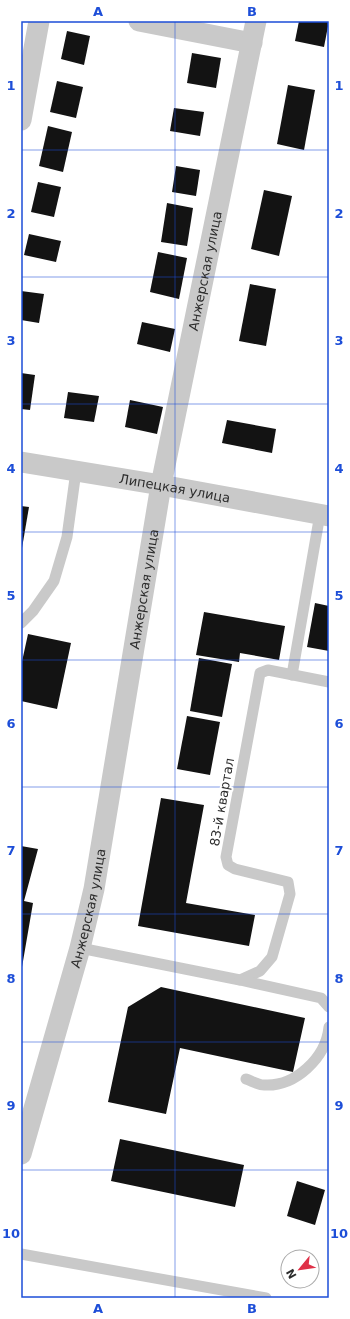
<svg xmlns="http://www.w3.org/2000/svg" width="350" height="1319" viewBox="0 0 350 1319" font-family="'DejaVu Sans',sans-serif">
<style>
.building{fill:#131313}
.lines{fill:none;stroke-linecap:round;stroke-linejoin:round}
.lane{stroke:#c9c9c9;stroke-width:11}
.street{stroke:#c9c9c9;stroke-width:21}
.grid{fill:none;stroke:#1d4ed8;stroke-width:1;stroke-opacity:0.55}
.labels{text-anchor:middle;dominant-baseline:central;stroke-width:4;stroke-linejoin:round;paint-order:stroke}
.street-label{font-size:13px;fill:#2c2c2c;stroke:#fff}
.neatline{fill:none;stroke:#1d4ed8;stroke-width:1.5}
.grid-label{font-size:13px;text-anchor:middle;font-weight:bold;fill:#1d4ed8}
</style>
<rect width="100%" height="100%" fill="#fff"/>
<g class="building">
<path d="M299 21H329L324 47 295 41Z"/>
<path d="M67 31 90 36 84 65 61 59Z"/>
<path d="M192 53 221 58 216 88 187 83Z"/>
<path d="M57 81 83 87 76 118 50 112Z"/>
<path d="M288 85 315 90 304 150 277 144Z"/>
<path d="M174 108 204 112 200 136 170 131Z"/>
<path d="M48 126 72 132 63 172 39 166Z"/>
<path d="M176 166 200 170 196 196 172 192Z"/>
<path d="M38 182 61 187 54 217 31 212Z"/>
<path d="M264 190 292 196 279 256 251 249Z"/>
<path d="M167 203 193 208 187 246 161 242Z"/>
<path d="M29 234 61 241 56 262 24 255Z"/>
<path d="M158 252 187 258 179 299 150 292Z"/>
<path d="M250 284 276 289 266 346 239 341Z"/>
<path d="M21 291 44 294 39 323 21 320Z"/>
<path d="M142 322 175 329 170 352 137 344Z"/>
<path d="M21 373 35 375 30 410 21 409Z"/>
<path d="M68 392 99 396 94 422 64 418Z"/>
<path d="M130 400 163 407 157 434 125 427Z"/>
<path d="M227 420 276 429 272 453 222 443Z"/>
<path d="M21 506 29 507 22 548H21Z"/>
<path d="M315 603 329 606V651L307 647Z"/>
<path d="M204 612 285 626 279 660 240 653 239 662 196 655Z"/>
<path d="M28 634 71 643 57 709 21 701V666Z"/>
<path d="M199 658 232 664 222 717 190 711Z"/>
<path d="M187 716 220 722 210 775 177 769Z"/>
<path d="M161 798 204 805 186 903 255 915 249 946 138 926Z"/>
<path d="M21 846 38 849 24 901 33 903 22 967Z"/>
<path d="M161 987 305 1018 293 1072 180 1048 166 1114 108 1102 128 1007Z"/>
<path d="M120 1139 244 1165 235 1207 111 1181Z"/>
<path d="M297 1181 325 1190 315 1225 287 1216Z"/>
</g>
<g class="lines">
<g class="lane">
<path d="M21 623 33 611 54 581 67 537 76 471"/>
<path d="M292 675 320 514"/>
<path d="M80 948 240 980 260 971 272 957 290 894 288 882 235 869 228 865 226 857 260 673 268 670 329 682"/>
<path d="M240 980 321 998 329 1007"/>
<path d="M246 1079C252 1081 258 1085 264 1085 295 1087 326 1058 329 1027"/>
<path d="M21 1254 266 1298"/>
</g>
<g class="street">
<path d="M139 21 252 43"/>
<path d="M21 120 39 21"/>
<path id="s1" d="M21 462 161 485 329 516"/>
<path id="s2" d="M21 1154 80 948 94 889 161 485 256 21"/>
</g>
</g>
<path class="grid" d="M175 21V1298M21 150H329M21 277H329M21 404H329M21 532H329M21 660H329M21 787H329M21 914H329M21 1042H329M21 1170H329"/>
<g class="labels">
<g class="street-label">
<text stroke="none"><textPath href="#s2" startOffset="903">Анжерская улица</textPath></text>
<text stroke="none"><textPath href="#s1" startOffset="156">Липецкая улица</textPath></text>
<text stroke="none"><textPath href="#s2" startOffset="579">Анжерская улица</textPath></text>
<text transform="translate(222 802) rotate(-80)">83-й квартал</text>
<text stroke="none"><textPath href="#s2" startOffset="255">Анжерская улица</textPath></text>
</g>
</g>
<rect width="350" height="1319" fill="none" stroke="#ffffff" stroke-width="44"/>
<g transform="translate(300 1269) rotate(241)"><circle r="19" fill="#ffffff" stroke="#ababab"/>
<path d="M0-3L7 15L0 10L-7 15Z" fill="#df3148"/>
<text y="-6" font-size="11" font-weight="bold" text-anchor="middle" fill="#2c2c2c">N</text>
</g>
<rect x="22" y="22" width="306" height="1275" class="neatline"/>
<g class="grid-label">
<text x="98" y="16">A</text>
<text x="252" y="16">B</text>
<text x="11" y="90">1</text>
<text x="339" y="90">1</text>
<text x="11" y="218">2</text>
<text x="339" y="218">2</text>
<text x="11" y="345">3</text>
<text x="339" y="345">3</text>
<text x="11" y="473">4</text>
<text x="339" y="473">4</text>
<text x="11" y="600">5</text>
<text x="339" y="600">5</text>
<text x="11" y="728">6</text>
<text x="339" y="728">6</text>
<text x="11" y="855">7</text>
<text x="339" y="855">7</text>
<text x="11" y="983">8</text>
<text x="339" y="983">8</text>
<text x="11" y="1110">9</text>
<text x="339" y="1110">9</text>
<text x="11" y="1238">10</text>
<text x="339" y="1238">10</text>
<text x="98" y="1313">A</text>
<text x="252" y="1313">B</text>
</g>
</svg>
